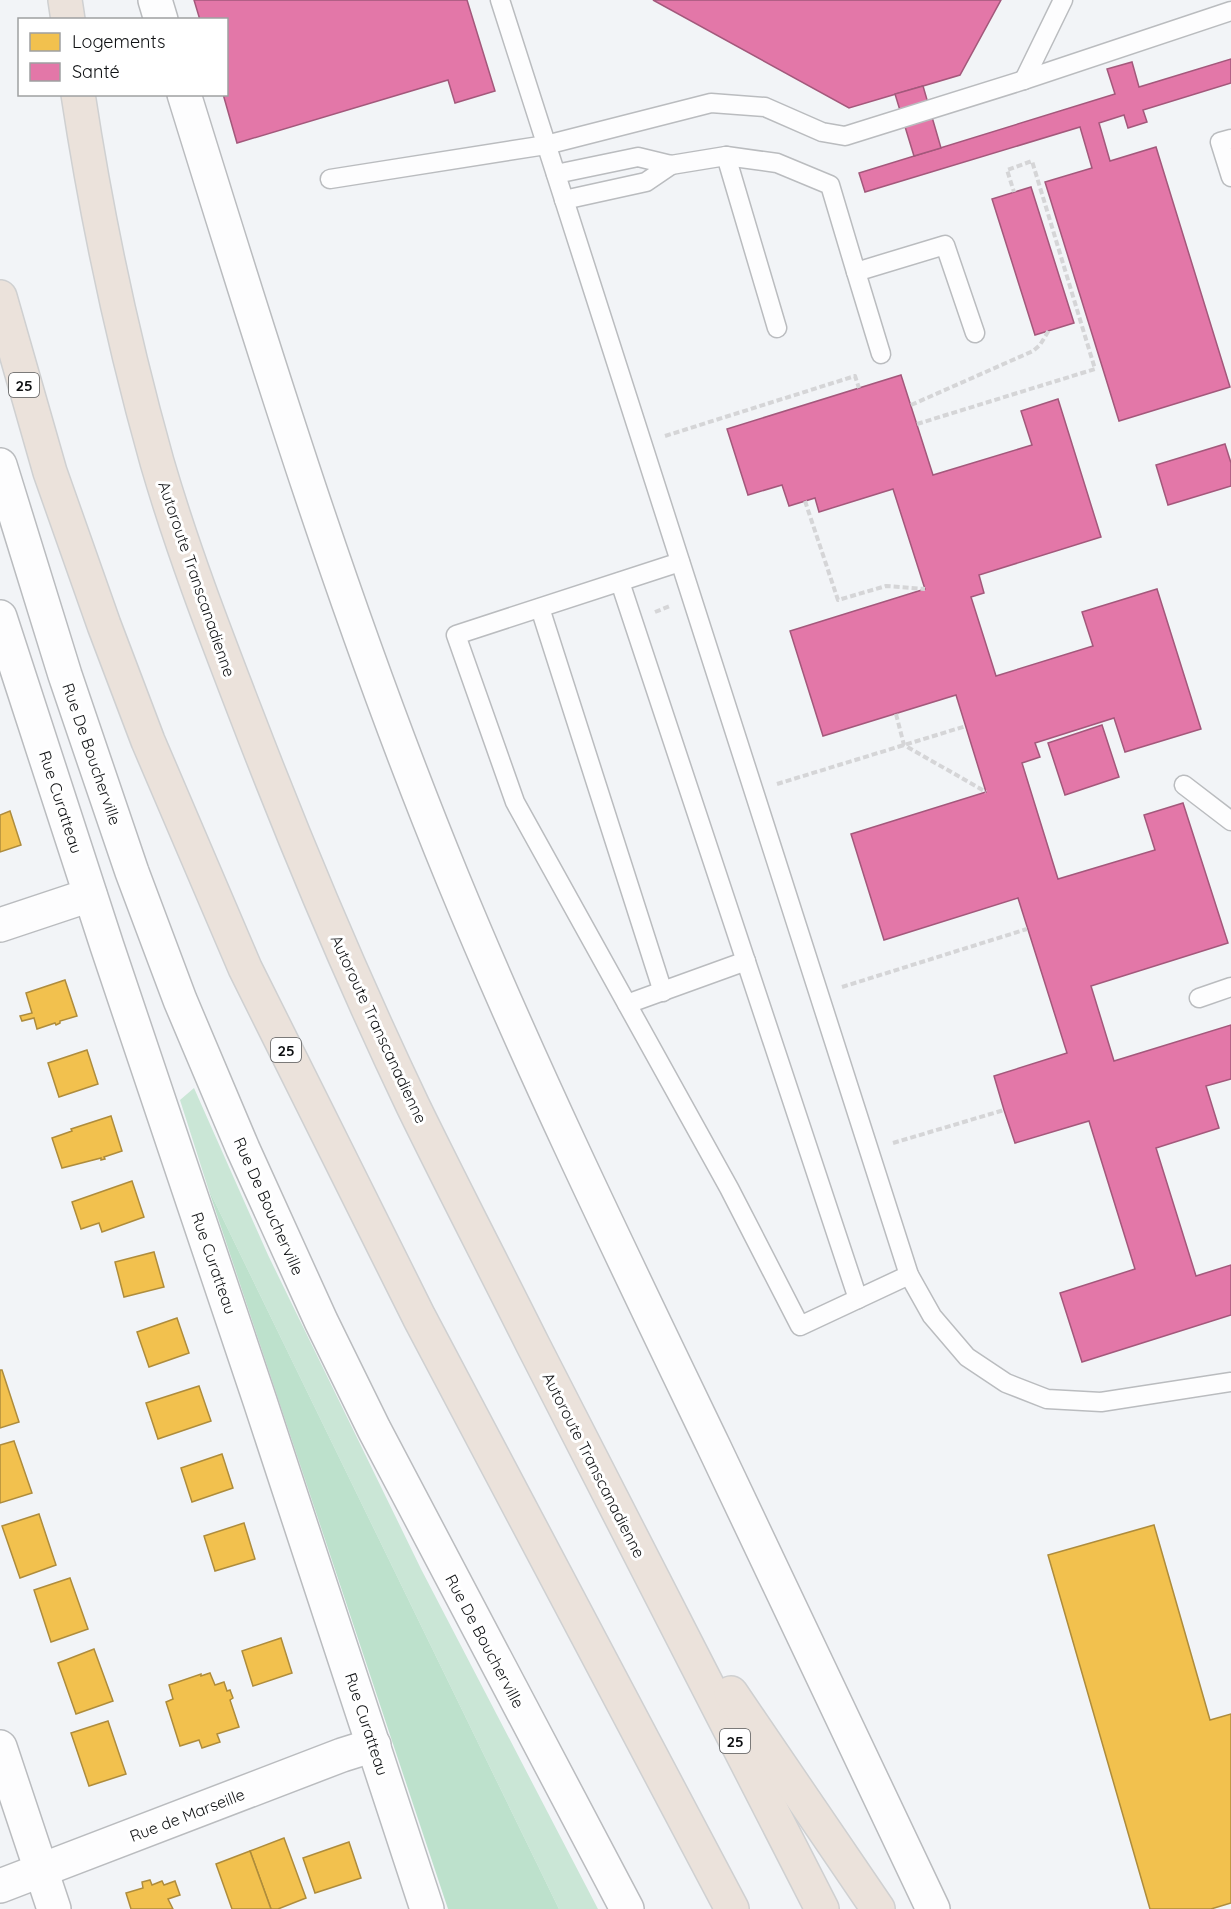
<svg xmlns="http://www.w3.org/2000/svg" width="1231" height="1909" viewBox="0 0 1231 1909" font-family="Quicksand,sans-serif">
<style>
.green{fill:#cae6d6}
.forest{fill:#bde1cc}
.homes{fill:#f2c14e;stroke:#ae8c3c;stroke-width:1.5}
.health{fill:#e377a8;stroke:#a3587b;stroke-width:1.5}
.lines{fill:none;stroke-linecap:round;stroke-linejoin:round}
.lane-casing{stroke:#babcbf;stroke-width:21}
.street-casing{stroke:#babcbf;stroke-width:36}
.secondary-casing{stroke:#babcbf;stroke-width:36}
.highway-casing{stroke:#cfd0d1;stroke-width:36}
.path{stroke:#d5d5d7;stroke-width:4;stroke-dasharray:6 3;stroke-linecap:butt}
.lane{stroke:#fdfdfe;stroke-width:18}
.street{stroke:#fdfdfe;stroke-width:33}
.secondary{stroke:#fdfdfe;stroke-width:33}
.highway{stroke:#ebe2db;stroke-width:33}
.labels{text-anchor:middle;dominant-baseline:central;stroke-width:6;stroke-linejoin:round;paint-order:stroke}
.shield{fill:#fff;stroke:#57585a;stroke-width:1.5}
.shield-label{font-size:15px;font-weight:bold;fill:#0f1113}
.street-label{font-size:16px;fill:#0f1113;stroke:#fff}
</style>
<rect width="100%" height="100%" fill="#f2f4f7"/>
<path class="green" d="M194 1088 268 1255 421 1569 598 1909H559L208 1188 180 1100Z"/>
<path class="forest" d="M208 1188 559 1909H448Z"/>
<g class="homes">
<path d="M10 811 21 845 0 852V815Z"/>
<path d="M65 980 77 1016 60 1021V1023L56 1025 55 1023 37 1029 34 1018 22 1021 20 1016 32 1013 26 993Z"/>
<path d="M87 1050 98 1084 59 1097 48 1063Z"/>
<path d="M111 1116 122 1151 104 1157 105 1159 101 1160V1158L62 1168 52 1138 72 1131 71 1129Z"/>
<path d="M132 1181 144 1217 102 1232 99 1223 81 1229 72 1202Z"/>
<path d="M154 1252 164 1287 124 1297 115 1262Z"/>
<path d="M177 1318 189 1353 149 1367 137 1332Z"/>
<path d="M0 1370H2L19 1422 0 1428Z"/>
<path d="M199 1386 211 1421 158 1439 146 1403Z"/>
<path d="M14 1441 32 1493 0 1503V1445Z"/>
<path d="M222 1454 233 1488 192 1502 181 1468Z"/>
<path d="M39 1514 56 1565 20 1578 2 1526Z"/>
<path d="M244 1523 255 1559 215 1571 204 1536Z"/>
<path d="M1154 1525 1210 1720 1231 1714V1903L1211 1909H1150L1048 1555Z"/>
<path d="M70 1578 88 1629 51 1642 34 1590Z"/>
<path d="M281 1638 292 1673 253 1686 242 1651Z"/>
<path d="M94 1649 113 1701 76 1714 58 1663Z"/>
<path d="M210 1673 215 1685 224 1682 227 1691 230 1690 233 1698 230 1700 239 1727 217 1734 220 1742 202 1748 199 1740 180 1746 166 1702 173 1699 169 1685 201 1674V1676Z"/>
<path d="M108 1721 126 1774 89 1786 71 1733Z"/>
<path d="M284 1838 306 1898 278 1909H271L250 1851Z"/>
<path d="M349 1842 361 1878 315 1893 303 1858Z"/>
<path d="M250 1851 271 1909H232L216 1864Z"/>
<path d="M150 1880 152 1885 162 1881 164 1885 175 1881 180 1895 168 1899 173 1909H131L126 1893 143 1888 142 1882Z"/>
</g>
<g class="health">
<path d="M194 0H467L495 91 455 103 448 80 237 143 223 94H226V20H200Z"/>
<path d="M653 0H1001L960 75 849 108Z"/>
<path d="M1231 59V83L1143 110 1147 122 1128 128 1124 115 1099 123 1110 161 1156 147 1230 387 1119 421 1045 182 1092 168 1080 127 865 192 859 173 1115 94 1107 69 1132 62 1139 87Z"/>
<path d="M923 86 941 148 914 156 895 94Z"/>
<path d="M1031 187 1074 323 1035 335 992 199Z"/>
<path d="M901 375 933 475 1032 445 1021 411 1058 399 1101 537 979 575 984 593 971 597 996 676 1093 646 1082 612 1157 589 1201 729 1125 752 1114 718 1035 743 1040 757 1022 763 1058 879 1155 850 1144 815 1183 803 1228 943 1091 986 1114 1061 1231 1025V1079L1206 1086 1219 1128 1156 1148 1196 1276 1231 1265V1315L1082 1362 1060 1293 1135 1269 1089 1121 1015 1143 1004 1110 994 1076 1067 1053 1018 898 884 940 851 834 986 792 956 695 823 736 790 631 925 589 893 489 819 512 815 498 789 506 782 485 748 495 727 429Z"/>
<path d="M1225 444 1231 463V486L1168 505 1156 465Z"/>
<path d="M1102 725 1119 777 1065 795 1048 743Z"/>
</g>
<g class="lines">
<g class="lane-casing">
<g id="lane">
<path d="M500 0 909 1275 932 1316 967 1357 1006 1383 1047 1399 1101 1402 1231 1382"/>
<path d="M1024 80 1063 0"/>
<path d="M1231 139 1220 142 1231 177"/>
<path d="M726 156 777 328"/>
<path d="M556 174 638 157 671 165 726 156 777 163 830 185 856 272 945 245 975 333"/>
<path d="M330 179 546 145 711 103 765 107 822 132 845 136 1024 80 1231 11"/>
<path d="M564 200 646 182 671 165"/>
<path d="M856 272 881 354"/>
<path d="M680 562 456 635 515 802 729 1188 800 1326 909 1275"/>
<path d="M620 582 858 1299"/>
<path d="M540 608 663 992"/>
<path d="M1184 785 1231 821"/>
<path d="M1199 998 1231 987"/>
<path d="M627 1004 746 961"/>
</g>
</g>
<g class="street-casing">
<g id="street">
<path d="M0 617 107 946 260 1401 427 1909"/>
<path d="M0 925 90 895"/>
<path d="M0 1747 54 1909"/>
<path d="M0 1886 342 1755 374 1745"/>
</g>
</g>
<g class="secondary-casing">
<g id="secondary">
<path d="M155 0 161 20"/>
<path d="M184 94C266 359 348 623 453 879 532 1071 623 1258 713 1445 787 1599 860 1754 933 1909"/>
<path d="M0 465 65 675 132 872 180 1000 243 1149 321 1321 374 1429 627 1909"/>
</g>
</g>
<g class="highway-casing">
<g id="highway">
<path d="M65 0 68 20"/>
<path d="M78 94C97 219 123 341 157 462 182 548 214 631 246 714 297 847 352 978 413 1106 452 1186 493 1265 533 1345 629 1533 725 1721 822 1909"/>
<path d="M0 297 50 472 104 625 148 741 245 968 419 1317 732 1909"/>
<path d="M731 1693 878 1909"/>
</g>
</g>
<g class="path">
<path d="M911 405 1033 351 1040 345 1049 330"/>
<path d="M917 424 1095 369 1032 161 1007 170 1014 192"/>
<path d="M665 436 855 376 859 388"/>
<path d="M805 501 838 600 886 586 925 589"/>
<path d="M655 612 670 606"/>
<path d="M896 714 904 745 986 792"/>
<path d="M777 784 966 726"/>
<path d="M842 987 1027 929"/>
<path d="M893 1143 1004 1110"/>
</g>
<use href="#lane" class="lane"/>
<use href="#street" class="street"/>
<use href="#secondary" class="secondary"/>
<use href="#highway" class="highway"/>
</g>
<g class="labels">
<g class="shield">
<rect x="9" y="373" width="30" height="24" rx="4.5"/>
<rect x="271" y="1038" width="30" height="24" rx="4.5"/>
<rect x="720" y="1729" width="30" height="24" rx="4.5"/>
</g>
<g class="shield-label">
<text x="24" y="385">25</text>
<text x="286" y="1050">25</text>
<text x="735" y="1741">25</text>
</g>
<g class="street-label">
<text transform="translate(197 579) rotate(71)">Autoroute Transcanadienne</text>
<text transform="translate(92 754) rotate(71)">Rue De Boucherville</text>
<text transform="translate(61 802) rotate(72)">Rue Curatteau</text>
<text transform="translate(379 1029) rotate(65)">Autoroute Transcanadienne</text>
<text transform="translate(269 1206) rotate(66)">Rue De Boucherville</text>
<text transform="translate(214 1263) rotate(71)">Rue Curatteau</text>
<text transform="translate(594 1465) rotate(63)">Autoroute Transcanadienne</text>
<text transform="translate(485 1641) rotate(62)">Rue De Boucherville</text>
<text transform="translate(367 1724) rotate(72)">Rue Curatteau</text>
<text transform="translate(187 1815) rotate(-21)">Rue de Marseille</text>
</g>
</g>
<rect x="18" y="18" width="210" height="78" fill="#ffffff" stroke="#9fa0a1" stroke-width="1.5"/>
<rect x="30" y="33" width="30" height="18" fill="#f2c14e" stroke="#9fa0a1" stroke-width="1.5"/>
<text x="72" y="48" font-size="18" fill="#0f1113">Logements</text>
<rect x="30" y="63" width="30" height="18" fill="#e377a8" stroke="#9fa0a1" stroke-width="1.5"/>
<text x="72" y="78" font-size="18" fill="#0f1113">Santé</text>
</svg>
